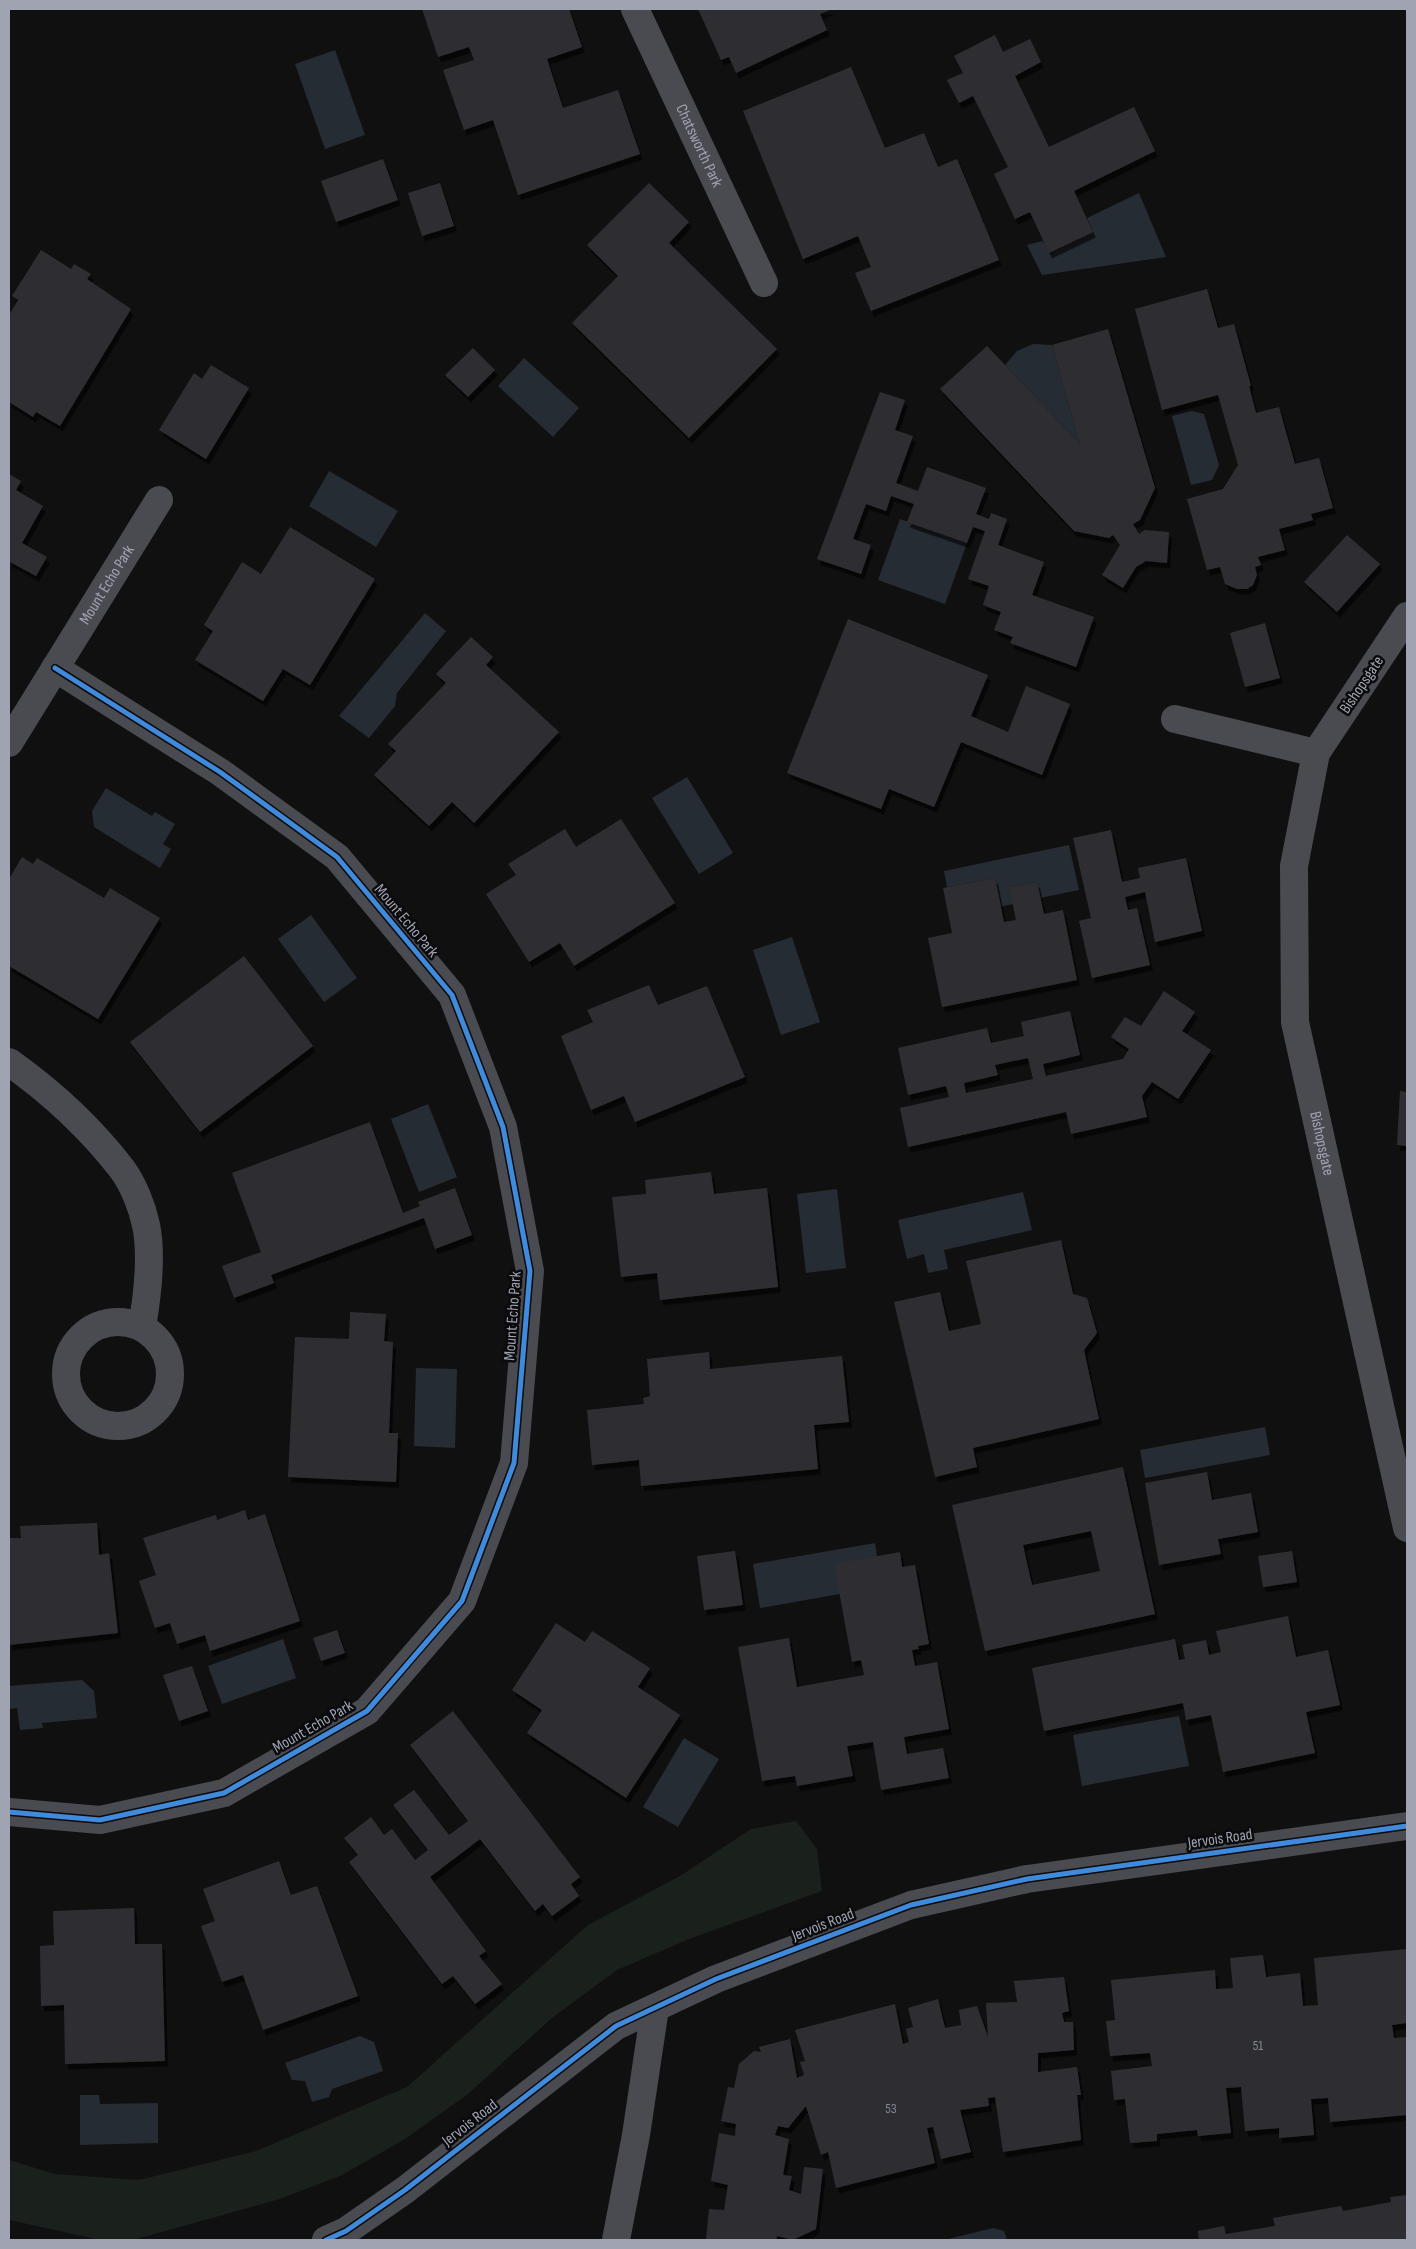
<svg xmlns="http://www.w3.org/2000/svg" width="1416" height="2249" viewBox="0 0 1416 2249" font-family="'Sofia Sans Condensed',sans-serif">
<style>
.green{fill:#1a201b}
.water{fill:#262c33}
.building{fill:#2f2f31;fill-rule:evenodd;filter:url(#shadow)}
.lines{fill:none;stroke-linecap:round;stroke-linejoin:round}
.minor{stroke:#4a4b50;stroke-width:28}
.cycleway-casing{stroke:#0b0a0c;stroke-width:8}
.cycleway{stroke:#408adc;stroke-width:5}
.labels{text-anchor:middle;dominant-baseline:central;stroke-width:5;stroke-linejoin:round;paint-order:stroke}
.number-label{font-size:14px;fill:#848792}
.street-label{font-size:16px;fill:#a0a4b2;stroke:#0b0a0c}
</style>
<defs>
<filter id="shadow"><feDropShadow dx="3" dy="5.5" stdDeviation="0" flood-color="#0009"/></filter>
</defs>
<rect width="100%" height="100%" fill="#101010"/>
<path class="green" d="M796 1821 817 1849 822 1891 689 1939 617 1970 552 2018 468 2094 405 2139 342 2175 280 2199 133 2240H100L9 2220V2160L55 2174 139 2180 256 2151 407 2087 588 1925 680 1876 751 1829Z"/>
<g class="water">
<path d="M335 50 365 135 325 149 295 64Z"/>
<path d="M1139 193 1166 257 1042 275 1027 245 1043 241 1050 253 1093 232 1087 218Z"/>
<path d="M1033 344 1052 345 1080 444 1005 365 1017 351Z"/>
<path d="M524 358 579 408 553 437 498 386Z"/>
<path d="M1192 411 1204 414 1219 465 1212 480 1191 485 1172 416Z"/>
<path d="M329 471 398 511 376 547 309 506Z"/>
<path d="M900 519 967 543 945 604 878 580Z"/>
<path d="M425 613 446 631 397 693 395 706 369 738 339 716Z"/>
<path d="M687 777 733 853 699 874 652 798Z"/>
<path d="M106 788 152 816 155 812 175 824 163 844 171 849 160 868 94 827 92 811Z"/>
<path d="M1069 845 1079 890 1040 898 1037 882 1009 887 1013 904 1000 907 995 878 947 887 944 871Z"/>
<path d="M311 915 357 978 324 1002 278 939Z"/>
<path d="M792 937 820 1022 781 1035 753 950Z"/>
<path d="M428 1104 457 1177 419 1192 391 1119Z"/>
<path d="M837 1189 846 1268 806 1273 797 1194Z"/>
<path d="M1023 1192 1032 1230 944 1250 948 1269 928 1273 924 1254 907 1259 898 1220Z"/>
<path d="M416 1368 457 1369 455 1448 414 1446Z"/>
<path d="M1265 1427 1270 1455 1145 1478 1140 1450Z"/>
<path d="M875 1543 877 1556 840 1594 760 1608 753 1564Z"/>
<path d="M283 1639 296 1678 222 1704 208 1666Z"/>
<path d="M82 1680 94 1691 97 1718 42 1723 43 1728 20 1730 17 1708 9 1709V1686Z"/>
<path d="M1179 1716 1189 1766 1082 1786 1073 1735Z"/>
<path d="M684 1738 719 1759 678 1827 643 1807Z"/>
<path d="M360 2036 374 2042 383 2071 332 2089 329 2097 312 2102 305 2081 292 2080 285 2063Z"/>
<path d="M80 2095H99L100 2104 158 2103V2143L80 2145Z"/>
<path d="M993 2228 1004 2231 1007 2240H944Z"/>
</g>
<g class="building">
<path d="M422 9H569L582 47 547 59 563 108 618 90 640 154 518 195 493 120 464 130 443 70 474 60 469 47 438 57Z"/>
<path d="M698 9H832L820 14 827 30 736 73 729 57 721 60Z"/>
<path d="M995 35 1003 52 1030 39 1041 62 1015 76 1049 147 1134 107 1155 151 1074 191 1093 232 1049 253 1030 212 1015 219 994 174 1008 167 973 96 959 103 947 80 963 73 954 56Z"/>
<path d="M851 67 885 148 924 133 938 167 957 159 999 260 871 311 855 273 871 267 858 236 803 259 743 111Z"/>
<path d="M383 159 398 200 336 222 321 181Z"/>
<path d="M440 183 454 226 422 236 408 193Z"/>
<path d="M649 183 689 222 669 243 777 349 689 438 572 323 618 276 587 245Z"/>
<path d="M41 250 71 269 74 264 91 274 87 279 131 309 60 426 36 412 33 417 9 402V315L18 300 12 296Z"/>
<path d="M1207 289 1218 328 1234 324 1251 386H1249L1256 413 1279 407 1295 464 1319 458 1333 508 1311 514 1313 520 1279 529 1285 550 1258 557 1261 565 1255 567 1257 575 1253 585 1247 589H1237L1225 584 1220 567 1207 570 1187 499 1223 489 1238 465 1218 395 1162 410 1135 309Z"/>
<path d="M1108 329 1155 488 1140 520 1133 524 1139 534 1145 530 1169 532 1167 563 1146 561 1136 567 1123 588 1102 575 1120 545 1113 535 1109 538 1074 531 940 389 987 346 1080 444 1052 345Z"/>
<path d="M473 348 495 370 468 397 445 375Z"/>
<path d="M211 365 249 388 206 459 159 430 194 373 202 379Z"/>
<path d="M880 392 905 400 895 430 913 436 896 483 918 491 927 467 986 488 976 514 989 519 991 513 1007 519 998 545 1044 562 1032 595 1094 617 1076 667 1010 643 1013 637 994 630 1001 612 983 605 989 586 968 579 985 531 973 527 967 543 907 522 914 504 891 496 886 511 866 504 853 539 871 545 861 574 817 559Z"/>
<path d="M9 474 21 481 16 490 43 506 22 543 47 557 36 576 10 562 9 564Z"/>
<path d="M290 527 375 579 310 685 283 669 263 701 195 660 213 631 204 625 242 562 261 574Z"/>
<path d="M1347 535 1380 564 1337 612 1304 582Z"/>
<path d="M848 619 988 675 971 716 1008 732 1026 686 1070 704 1042 775 961 742 934 807 889 789 881 809 787 773Z"/>
<path d="M1265 623 1280 678 1245 687 1230 633Z"/>
<path d="M471 637 493 657 486 665 559 732 474 823 452 802 429 826 374 775 396 751 388 744 446 683 436 674Z"/>
<path d="M621 819 675 903 574 966 560 943 529 962 486 894 516 875 508 864 565 829 576 847Z"/>
<path d="M1111 830 1122 882 1140 878 1138 868 1186 858 1202 931 1155 942 1145 892 1125 897 1128 910 1137 908 1150 965 1092 978 1079 921 1091 918 1073 838Z"/>
<path d="M22 857 33 864 37 858 104 898 110 888 160 918 98 1019 9 966V879Z"/>
<path d="M995 878 1004 922 1016 920 1009 887 1037 882 1044 914 1063 910 1077 980 942 1007 928 938 952 933 943 888Z"/>
<path d="M244 956 313 1046 200 1132 130 1042Z"/>
<path d="M649 985 658 1005 707 986 745 1077 635 1122 624 1096 591 1110 561 1036 593 1022 587 1010Z"/>
<path d="M1164 991 1195 1012 1182 1031 1211 1050 1178 1099 1152 1082 1142 1096 1147 1117 1071 1134 1066 1112 908 1147 900 1108 949 1097 946 1086 908 1095 898 1048 987 1028 991 1043 1024 1036 1021 1022 1070 1011 1080 1055 1043 1064 1046 1076 1123 1059 1129 1049 1111 1037 1125 1017 1141 1026ZM1028 1058 1033 1079 966 1093 964 1083 998 1075 995 1065Z"/>
<path d="M1400 1091 1407 1092V1146L1397 1145Z"/>
<path d="M370 1122 403 1213 420 1206 418 1202 455 1188 472 1235 435 1249 424 1218 271 1275 274 1283 234 1298 222 1266 261 1252 232 1173Z"/>
<path d="M711 1172 714 1194 767 1188 778 1287 660 1300 657 1273 621 1277 612 1197 646 1194 645 1180Z"/>
<path d="M1061 1240 1073 1294 1087 1298 1097 1333 1084 1350 1099 1419 973 1448 977 1467 935 1477 894 1302 940 1292 949 1331 981 1324 966 1261Z"/>
<path d="M350 1312 386 1314 384 1341 393 1342 389 1433H398L396 1482 288 1477 295 1337 349 1339Z"/>
<path d="M709 1352 710 1369 842 1356 849 1422 814 1425 818 1469 641 1486 639 1460 592 1465 587 1410 644 1404 643 1398 650 1396 647 1359Z"/>
<path d="M1123 1467 1155 1614 985 1651 952 1505ZM1091 1531 1100 1571 1032 1585 1023 1545Z"/>
<path d="M1207 1472 1212 1500 1251 1493 1258 1532 1218 1539 1221 1554 1159 1565 1145 1483Z"/>
<path d="M245 1510 248 1520 265 1514 300 1621 210 1651 205 1635 177 1644 170 1623 155 1628 139 1581 156 1575 143 1538 216 1515 217 1520Z"/>
<path d="M97 1523 99 1555 109 1553 118 1633 9 1645V1538H21L20 1526Z"/>
<path d="M735 1551 743 1605 704 1610 697 1556Z"/>
<path d="M1292 1551 1297 1582 1263 1587 1258 1556Z"/>
<path d="M900 1552 902 1567 915 1565 929 1644 918 1646 919 1649 912 1650 915 1666 937 1662 949 1729 904 1737 907 1754 943 1748 949 1778 881 1790 873 1742 847 1746 853 1776 797 1786 795 1776 762 1781 738 1647 789 1638 797 1687 864 1675 861 1660 852 1662 834 1564Z"/>
<path d="M1288 1616 1296 1657 1328 1650 1340 1705 1306 1712 1315 1753 1223 1772 1211 1715 1186 1720 1183 1703 1044 1731 1032 1668 1175 1639 1179 1660 1185 1659 1182 1645 1206 1640 1209 1655 1221 1652 1216 1631Z"/>
<path d="M556 1623 585 1642 592 1631 650 1668 638 1687 680 1715 626 1798 527 1733 542 1710 512 1690Z"/>
<path d="M337 1630 345 1653 321 1661 313 1638Z"/>
<path d="M192 1666 208 1711 179 1721 163 1675Z"/>
<path d="M453 1711 580 1877 571 1884 579 1896 552 1916 543 1904 535 1911 480 1839 430 1877 486 1951 479 1956 502 1984 475 2004 453 1976 442 1984 349 1862 358 1855 344 1838 371 1817 384 1835 392 1829 415 1860 428 1850 393 1805 414 1790 449 1835 468 1821 410 1745Z"/>
<path d="M279 1861 291 1895 317 1886 358 1996 263 2030 243 1975 222 1982 201 1926 215 1921 203 1889Z"/>
<path d="M134 1908 135 1944H162L165 2061 65 2064 64 2005 41 2006 40 1946 54 1945 53 1911Z"/>
<path d="M1407 1949V2023L1392 2025 1394 2038 1407 2037V2115L1330 2122 1328 2098 1311 2099 1314 2135 1279 2138V2128L1245 2131 1241 2087 1226 2088 1231 2133 1198 2136 1197 2130 1157 2134V2141L1130 2143 1125 2099 1114 2100 1111 2071 1152 2066 1150 2053 1110 2056 1106 2021 1115 2020 1111 1980 1215 1970 1216 1989 1233 1988 1230 1958 1263 1955 1266 1977 1300 1973 1303 2006 1318 2005 1314 1958Z"/>
<path d="M1064 1977 1069 2011 1062 2013 1064 2022H1073L1074 2050 1038 2053V2072L1077 2067 1081 2095H1077L1081 2140 1003 2152 995 2097 988 2098 989 2106 960 2110 971 2152 941 2159 933 2127 927 2128 935 2163 836 2188 828 2152 821 2155 806 2106 788 2128 778 2126 775 2135 789 2139 783 2175 792 2176 789 2190 801 2194 804 2167 823 2169 816 2229 793 2240 777 2236 776 2240H706L709 2209 724 2210 728 2185 711 2181 719 2133 735 2136 736 2124 721 2121 728 2087 734 2088 739 2064 754 2051 761 2052 759 2047 790 2039 797 2078 804 2075 800 2062 805 2061 795 2030 895 2004 903 2044 909 2042 906 2029 913 2027 908 2008 938 1999 945 2028 961 2025 959 2010 977 2006 988 2037 986 2003 1017 2002 1014 1981Z"/>
<path d="M1407 2195V2240H1199L1198 2231 1224 2226 1226 2234 1275 2226 1273 2218 1341 2206 1343 2211 1391 2202 1390 2197Z"/>
</g>
<g class="lines">
<g class="minor">
<path id="s1" d="M635 9 764 283"/>
<path id="s2" d="M1407 616 1316 753 1294 866 1295 1022 1407 1528"/>
<path d="M1175 719 1316 753"/>
<path id="s3" d="M9 743 159 500"/>
<path d="M9 1062C50 1091 91 1129 122 1169 133 1184 142 1206 146 1225 152 1254 147 1298 142 1327"/>
<circle cx="118" cy="1374" r="52"/>
<path d="M9 1812 100 1820 224 1793 367 1711 462 1601 514 1463 530 1271 503 1127 452 995 337 857 220 772 55 668"/>
<path d="M326 2240 346 2231 405 2190 616 2026 716 1979 911 1905 1027 1879 1407 1826"/>
<path d="M616 2240 636 2135 655 2008"/>
</g>
<g class="cycleway-casing">
<g id="cycleway">
<path d="M9 1812 100 1820 224 1793 367 1711 462 1601 514 1463 530 1271 503 1127 452 995 337 857 220 772 55 668"/>
<path d="M326 2240 346 2231 405 2190 616 2026 716 1979 911 1905 1027 1879 1407 1826"/>
</g>
</g>
<use href="#cycleway" class="cycleway"/>
</g>
<g class="labels">
<g class="number-label">
<text x="1258" y="2045">51</text>
<text x="891" y="2108">53</text>
</g>
<g class="street-label">
<text stroke="none"><textPath href="#s1" startOffset="151">Chatsworth Park</textPath></text>
<text stroke="none"><textPath href="#s3" startOffset="186">Mount Echo Park</textPath></text>
<text transform="translate(1362 685) rotate(-56)">Bishopsgate</text>
<text transform="translate(406 921) rotate(50)">Mount Echo Park</text>
<text stroke="none"><textPath href="#s2" startOffset="560">Bishopsgate</textPath></text>
<text transform="translate(513 1316) rotate(-86)">Mount Echo Park</text>
<text transform="translate(313 1727) rotate(-30)">Mount Echo Park</text>
<text transform="translate(1220 1839) rotate(-8)">Jervois Road</text>
<text transform="translate(823 1925) rotate(-21)">Jervois Road</text>
<text transform="translate(470 2123) rotate(-38)">Jervois Road</text>
</g>
</g>
<rect width="1416" height="2249" fill="none" stroke="#a0a4b2" stroke-width="20"/>
</svg>
